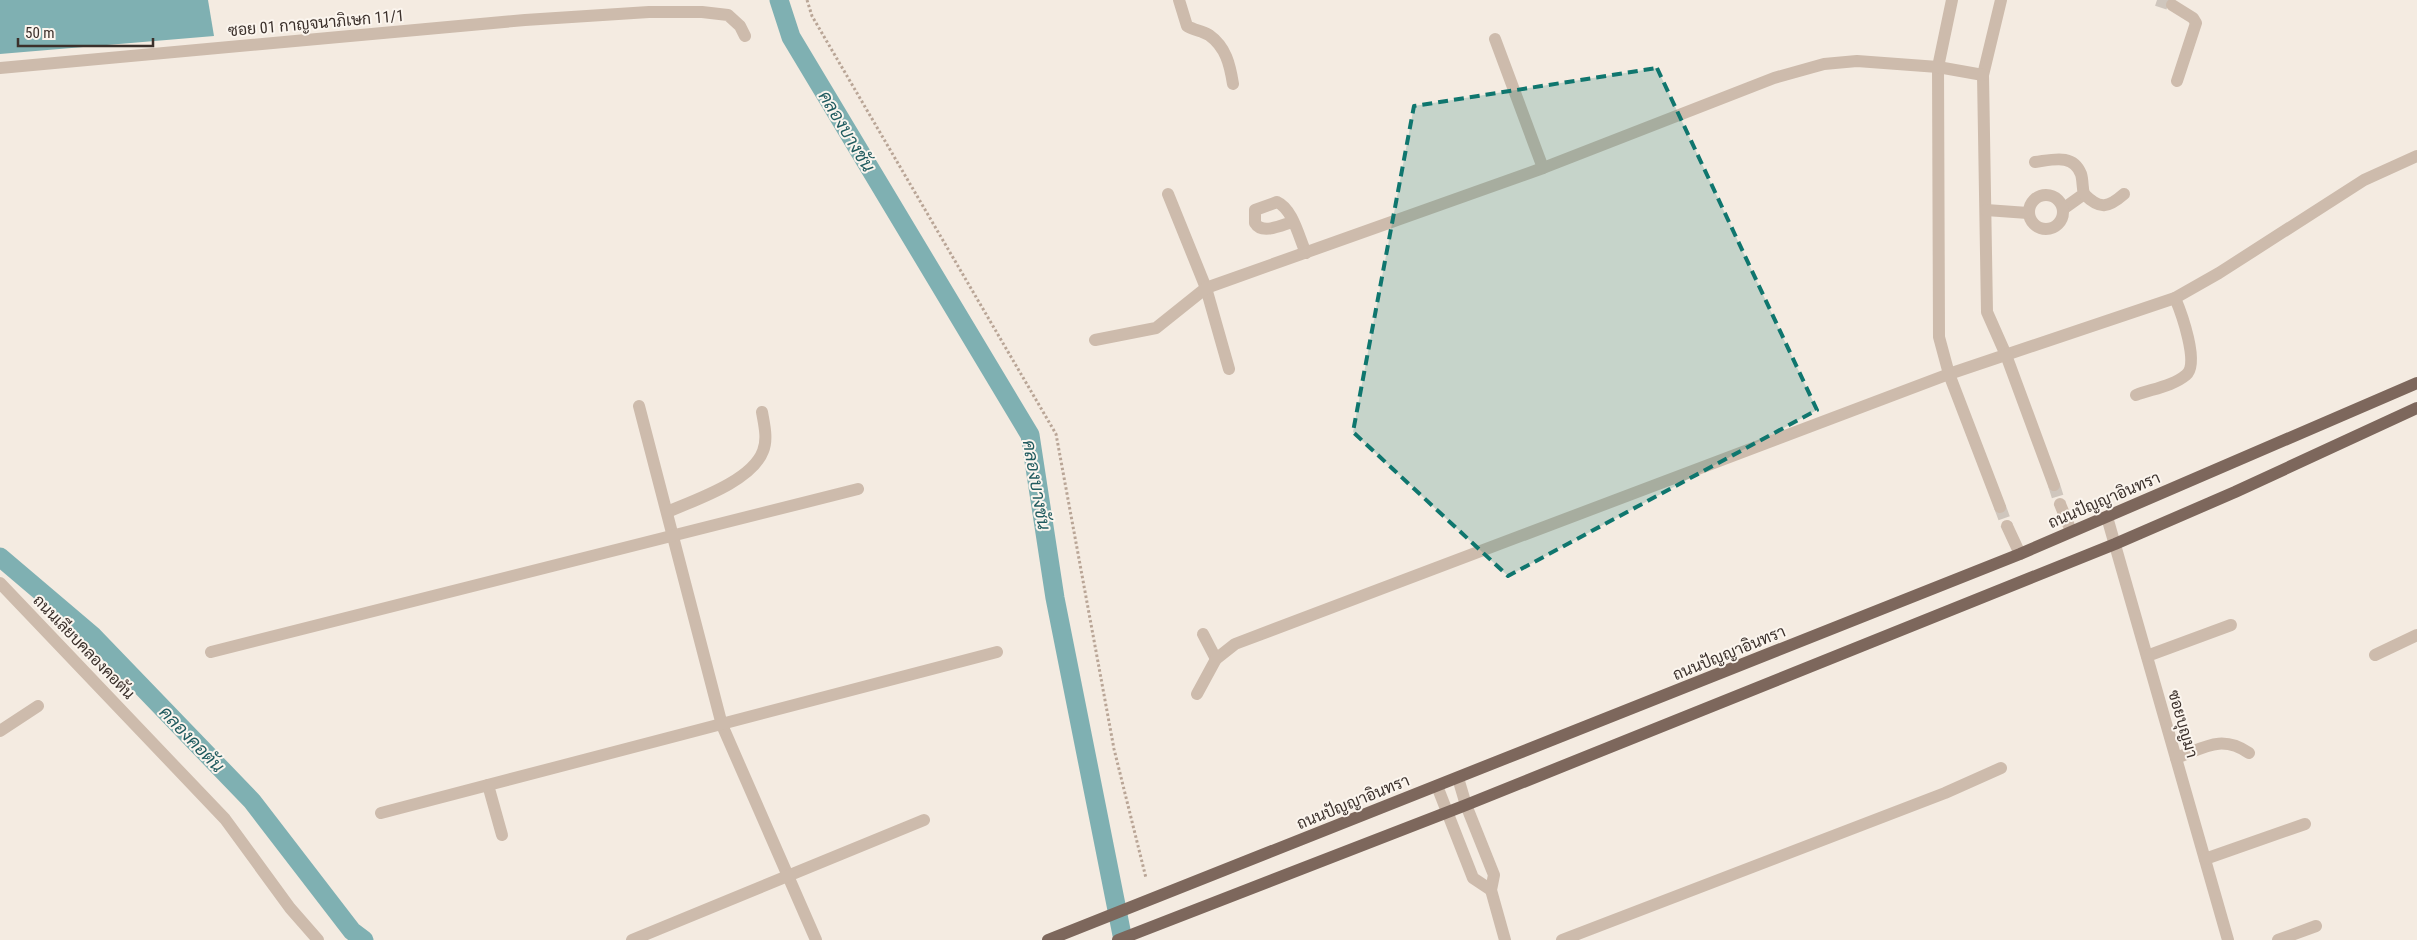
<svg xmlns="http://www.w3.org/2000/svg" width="2417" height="940" viewBox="0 0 2417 940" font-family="'Roboto Condensed',Sarabun,sans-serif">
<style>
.water{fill:#7fb0b2}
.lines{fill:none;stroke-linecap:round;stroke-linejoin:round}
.canal{stroke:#7fb0b2;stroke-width:19}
.minor-tunnel{stroke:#cfc6bd;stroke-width:12;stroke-dasharray:12 6;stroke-linecap:butt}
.path{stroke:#b9a596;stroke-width:3;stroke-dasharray:2.5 2.5;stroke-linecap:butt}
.minor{stroke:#cdbbac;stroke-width:12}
.major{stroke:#7d675c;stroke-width:12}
.marked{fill:#0f766e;fill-opacity:0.2;stroke:#0f766e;stroke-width:4;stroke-dasharray:10 6;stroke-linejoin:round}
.labels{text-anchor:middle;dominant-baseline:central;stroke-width:4;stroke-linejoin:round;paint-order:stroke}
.street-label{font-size:16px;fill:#3b302b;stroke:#fbf5ee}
.water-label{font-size:18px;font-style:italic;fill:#1f5a5e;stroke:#fbf5ee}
</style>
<rect width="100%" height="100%" fill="#f4ebe1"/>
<path class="water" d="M0 0H208L214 36 0 54Z"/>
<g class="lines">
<g class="canal">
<path d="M779 0 791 37 1030 435 1055 598 1123 940"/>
<path d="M0 557 93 636 252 801 352 931 364 940"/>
</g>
<g class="minor-tunnel">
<path d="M2157 0 2172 5"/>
<path d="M2054 485 2060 504"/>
<path d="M2000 507 2007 526"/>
</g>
<path class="path" d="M807 0 812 16 1056 434 1114 749 1146 878"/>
<g class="minor">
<path d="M1179 0 1187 26C1194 30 1202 31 1209 35 1226 47 1230 65 1233 84"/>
<path d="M1952 0 1938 67 1939 337 1949 374 2000 507"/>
<path d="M2001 0 1983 75 1987 312 2006 355 2054 485"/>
<path d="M2172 5 2193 18 2196 23 2177 81"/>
<path d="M1495 39 1543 168"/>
<path d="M0 68 525 20 649 12H702L728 15 740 26 745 36"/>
<path d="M2035 162C2052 160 2073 153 2081 174 2083 180 2082 187 2084 194L2063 209"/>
<path d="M1168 194 1206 288 1229 369"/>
<path d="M2084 194C2100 210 2108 208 2124 194"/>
<circle cx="2046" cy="212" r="17"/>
<path d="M1986 210 2028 213"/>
<path d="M1292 222C1282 225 1262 235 1255 223V210L1277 202C1293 209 1299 238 1306 253"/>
<path d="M1095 340 1156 328 1206 288 1543 168 1774 78 1824 64 1857 61 1938 67 1983 75"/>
<path d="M2136 395C2152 389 2173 386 2186 375 2200 364 2181 312 2175 298"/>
<path d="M639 406 722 725 816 940"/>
<path d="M2060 504 2071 531"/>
<path d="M667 512C695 500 752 481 763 451 768 439 764 424 762 412"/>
<path d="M2107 517 2228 940"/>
<path d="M2007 526 2020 554"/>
<path d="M0 583 225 819 290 908 318 940"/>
<path d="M1203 634 1216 659"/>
<path d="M211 652 858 489"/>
<path d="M2375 655 2417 635"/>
<path d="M2147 656 2231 625"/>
<path d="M1197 694 1216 659 1235 644 1949 374 2175 298 2219 273 2364 180 2417 156"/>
<path d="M0 731 38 706"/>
<path d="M2176 758C2204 748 2221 734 2249 753"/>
<path d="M1458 778 1466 805 1494 875 1491 890 1505 940"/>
<path d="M488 785 502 835"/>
<path d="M1437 786 1473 878 1491 890"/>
<path d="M381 813 997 652"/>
<path d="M2205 859 2305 824"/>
<path d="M632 940 924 820"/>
<path d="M1562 940 1945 793 2001 768"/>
<path d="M2278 940 2316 926"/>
</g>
<g class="major">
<path d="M1048 940 2020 554 2417 383"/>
<path d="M1118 940 1466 805 2115 544 2235 492 2417 408"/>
</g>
</g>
<path class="marked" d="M1657 68 1817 410 1508 576 1353 432 1414 106Z"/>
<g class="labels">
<g class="street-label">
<text transform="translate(316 23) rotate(-5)">ซอย 01 กาญจนาภิเษก 11/1</text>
<text transform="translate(2104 500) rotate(-23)">ถนนปัญญาอินทรา</text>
<text transform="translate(84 647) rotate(46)">ถนนเลียบคลองคอตัน</text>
<text transform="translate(1729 653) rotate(-22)">ถนนปัญญาอินทรา</text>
<text transform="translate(2183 724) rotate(74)">ซอยบุญมา</text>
<text transform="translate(1353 802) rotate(-22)">ถนนปัญญาอินทรา</text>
</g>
<g class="water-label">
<text transform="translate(847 131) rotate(59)">คลองบางชัน</text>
<text transform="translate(1037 485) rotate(80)">คลองบางชัน</text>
<text transform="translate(192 739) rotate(46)">คลองคอตัน</text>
</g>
</g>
<path d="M18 38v8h135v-8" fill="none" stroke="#3b302b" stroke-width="2.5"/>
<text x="25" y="38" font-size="15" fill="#3b302b" stroke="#fbf5ee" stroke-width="4" paint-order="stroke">50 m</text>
</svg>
